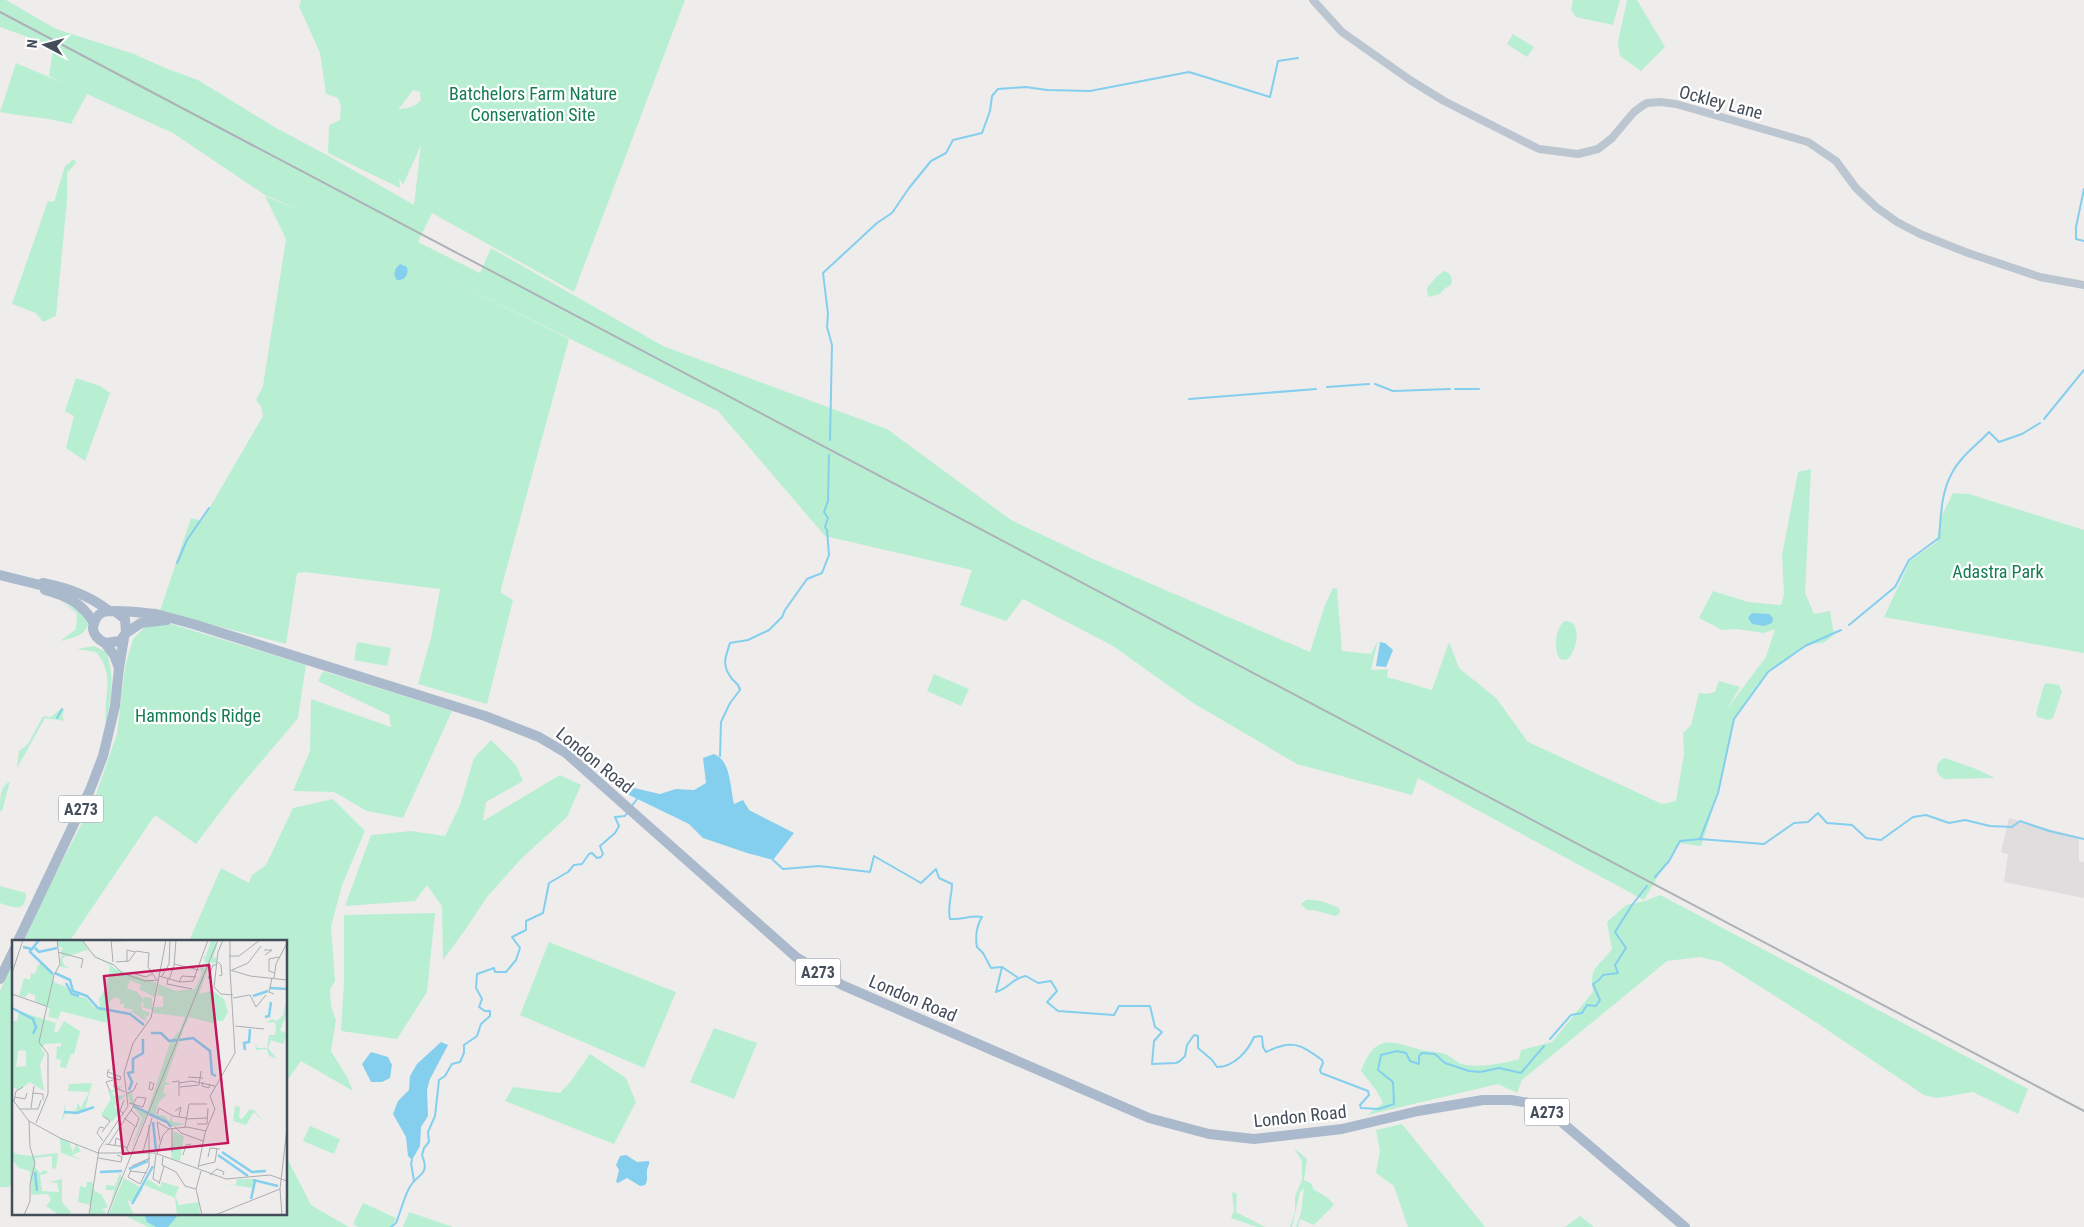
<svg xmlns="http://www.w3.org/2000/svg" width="2084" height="1227" viewBox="0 0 2084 1227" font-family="'Roboto Condensed',sans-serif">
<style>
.education{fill:#e0ddde}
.green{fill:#b8efd2;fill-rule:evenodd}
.water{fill:#84cfee}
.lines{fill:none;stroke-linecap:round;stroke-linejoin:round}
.stream{stroke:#84cfee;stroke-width:2}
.minor{stroke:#bcc6d0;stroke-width:8}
.major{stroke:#abb9cd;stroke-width:10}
.rail{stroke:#aeb1b7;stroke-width:2}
.labels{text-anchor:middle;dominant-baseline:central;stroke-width:4.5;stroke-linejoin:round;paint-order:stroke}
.shield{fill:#fff;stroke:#7c838c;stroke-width:1}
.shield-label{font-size:16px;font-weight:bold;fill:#444e5a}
.park-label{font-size:18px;fill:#147d51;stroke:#fff}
.street-label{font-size:18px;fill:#444e5a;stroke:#fff}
.inset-river{fill:none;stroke:#84cfee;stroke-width:2.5}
.inset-road{fill:none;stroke:#abadb2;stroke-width:1}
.view{fill:#c2185b;fill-opacity:0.15;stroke:#c2185b;stroke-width:2.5}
.inset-edge{fill:none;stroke:#444e5a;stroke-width:2.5}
</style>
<rect width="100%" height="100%" fill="#efecec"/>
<path class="education" d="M2009 818 2079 837V861L2084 862V898L2004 882 2008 854 2001 852Z"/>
<g class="green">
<path d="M0 0H6L56 29 134 54 165 68 198 80 276 128 327 155 414 205 421 145 403 185 399 178 400 188 328 153 329 125 340 120 341 107 338 98 326 94 320 53 299 6 301 0H685L574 292 432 213 418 242 480 273 491 248 663 346 887 429 1011 520 1091 558 1310 652 1325 605 1333 588 1337 589 1342 651 1371 654 1378 640 1371 670 1388 669 1387 677 1432 690 1449 642 1459 668 1496 698 1528 742 1662 804 1676 801 1684 754 1683 733 1691 725 1699 693 1707 694 1715 692 1719 681 1740 687 1727 709 1766 657 1775 629 1764 633 1736 629 1722 630 1699 618 1713 591 1748 602 1781 605 1784 595 1782 555 1798 472 1811 469 1805 593 1814 614 1830 611 1834 635 1823 643 1807 644 1768 672 1734 719 1718 793 1701 846 1678 843 1644 900 1418 778 1412 795 1297 764 1193 703 1113 646 1023 599 1006 621 960 605 972 570 825 536 718 411 433 272 569 339 501 589V593L513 600 487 704 418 684 431 638 440 589 305 572 297 573 286 644 160 611 191 518 202 521 263 416 261 406 256 400 263 386 286 239 265 196 305 212 265 195 173 133 87 94 71 124C48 117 24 117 0 112L16 63 63 83 49 76 53 50 44 43 0 27ZM413 90 420 92 421 100C415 108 407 107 398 110Z"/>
<path d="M1573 0H1620L1613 25 1576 17 1571 10Z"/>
<path d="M1627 0H1637L1665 47 1641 71 1620 56 1618 42Z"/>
<path d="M1513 34 1534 47 1527 57 1507 44Z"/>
<path d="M74 159 76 163 67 173V200L56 316 43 322 36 313 12 304 48 201 54 202 65 166Z"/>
<path d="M1444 271C1451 273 1453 278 1451 285L1444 289 1440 294 1428 297 1427 288 1437 276Z"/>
<path d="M76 378 100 386 110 393 85 461 66 448 74 416 65 411Z"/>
<path d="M1953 493 1969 494 2084 530V653L1884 617 1910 561 1937 542 1941 517Z"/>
<path d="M59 600 82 613 88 624C85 636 72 638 60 641L76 629 77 613Z"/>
<path d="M1565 621C1585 621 1575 656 1566 660L1560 659C1553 650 1555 627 1565 621Z"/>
<path d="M171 624 306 665 298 718 233 795 196 844 155 815 71 939 74 941H24L44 896 94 800 117 734 125 667 133 639 146 626Z"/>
<path d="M357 642 391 648 387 666 354 660Z"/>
<path d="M94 646 106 652C116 675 110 701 106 724 103 697 116 675 96 652L77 649Z"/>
<path d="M323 671 452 711 403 818 367 811 334 792 293 791 310 751 311 699 391 727 389 715 318 681Z"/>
<path d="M934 674 969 689 961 706 927 691Z"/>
<path d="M2047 683 2059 685 2062 692 2053 718 2048 720 2038 717 2036 714 2044 685Z"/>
<path d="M61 709H64L62 717 65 721 45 718 17 768 19 751 28 744 43 716 51 717Z"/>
<path d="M491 740 516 765 523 781 486 802 483 821 560 775 581 785 567 817 522 858 487 897 465 930 443 960 442 906 427 885 415 901 345 906 371 835 411 831 445 836 460 805 474 758Z"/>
<path d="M1945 758 1976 769 1995 778 1945 779C1934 775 1934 762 1945 758Z"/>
<path d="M10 781 2 811H0C0 797 0 787 10 781Z"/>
<path d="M333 799 365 831 342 885 331 927 335 981 330 990 331 1006 336 1020 331 1051 347 1077 353 1091 301 1061 286 1082V941H189L221 868 249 883 252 875 266 865 293 808Z"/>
<path d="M0 886 26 893C26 914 13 907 0 903Z"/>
<path d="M1660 895 2028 1089 2018 1114 1973 1092 1937 1098 1924 1095 1811 1019 1721 962 1700 957 1667 961 1522 1080 1517 1093 1498 1084 1367 1115 1383 1103 1376 1090 1361 1071C1376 1033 1389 1041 1422 1050 1429 1052 1438 1051 1445 1054 1452 1056 1457 1064 1465 1065 1483 1067 1501 1064 1519 1059L1521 1050 1552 1042 1593 992C1589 966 1598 968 1612 949L1607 922 1626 905 1645 901Z"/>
<path d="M1306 900C1319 899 1328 904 1339 908L1340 913 1336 916 1313 910H1307L1301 904Z"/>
<path d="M435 913 427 992 397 1039 341 1031 344 983V915Z"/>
<path d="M549 942 676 992 644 1068 520 1015Z"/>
<path d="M14 961V1177L9 1187H0V991Z"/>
<path d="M714 1028 757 1043 734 1099 690 1082Z"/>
<path d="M590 1054 626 1078 636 1102 614 1144 505 1101 513 1087 560 1093 571 1081Z"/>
<path d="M1402 1124 1485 1227H1408L1394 1186 1376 1173 1380 1151 1376 1130Z"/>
<path d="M310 1126 340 1139 334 1154 303 1141Z"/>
<path d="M1294 1148 1307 1159 1304 1180 1312 1184 1313 1189 1328 1198 1334 1205 1314 1225 1300 1219 1298 1227H1296L1301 1212 1304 1188 1300 1192 1292 1227H1290L1295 1212V1196L1302 1180V1161Z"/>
<path d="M286 1156 311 1205 349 1227H148L120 1213H286Z"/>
<path d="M1232 1192 1237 1194 1236 1212 1265 1227H1257L1231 1218 1234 1211Z"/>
<path d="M363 1203 396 1218 392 1227H358L353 1224Z"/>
<path d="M409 1212 453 1227H403Z"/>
<path d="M1580 1216 1594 1227H1565Z"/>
</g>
<g class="water">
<path d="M400 264 407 267C409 274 405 281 397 280L394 275 396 268Z"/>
<path d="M1752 613 1769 614 1773 618 1772 623 1764 626 1752 624 1748 618Z"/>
<path d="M1380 642 1385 643 1393 650 1386 667 1376 666Z"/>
<path d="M714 754C731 760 730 788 734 804L743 800 749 810 794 833 773 860 747 853 703 838 689 824 621 791 625 786 660 794 676 789 694 790 706 783 703 758Z"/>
<path d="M441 1042 448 1045 430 1079 427 1090 428 1116 421 1127 420 1146 412 1160 408 1156 406 1137 393 1114 398 1101 409 1090 410 1076 417 1064Z"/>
<path d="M371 1052 388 1057 392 1065 390 1078 382 1082H371L362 1064Z"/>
<path d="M626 1155 637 1162 649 1161C650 1166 647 1166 647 1171 646 1176 649 1179 645 1185L640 1186 627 1178 618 1183 616 1182 619 1170 616 1165 620 1156Z"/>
<path d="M144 1213H177L178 1215 168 1227H156L147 1222Z"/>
</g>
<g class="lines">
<g class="stream">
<path d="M2084 189 2076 227V239L2084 241"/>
<path d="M1375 384 1393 391 1450 389"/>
<path d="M1327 387 1369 384"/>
<path d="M1455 389H1479"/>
<path d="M1189 399 1316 389"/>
<path d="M2044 419 2084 370"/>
<path d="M830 440 832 345 827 327 828 314 823 273 877 223 892 213 909 188 931 161 946 153 953 140 982 133 990 111 992 96 998 89 1026 87 1047 90 1090 91 1189 72 1270 97 1278 61 1298 58"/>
<path d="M177 563 187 540 209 508"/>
<path d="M1849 625 1895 587 1909 560 1939 538C1941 516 1941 492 1952 473 1960 457 1977 445 1989 432L1999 442 2022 434 2040 423"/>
<path d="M57 718 62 709"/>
<path d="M720 756 721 722 730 703 740 690C739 684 737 684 733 680 721 666 725 658 730 643L748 640 769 630 782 617 785 610 807 579 822 573 829 555 827 530 825 527 828 518 824 512 828 501 829 455"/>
<path d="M631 807 637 799"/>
<path d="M1700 839 1718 793 1734 719 1768 672 1805 646 1841 630"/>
<path d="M773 860 783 869 819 866 870 872 874 856 921 883 936 869 939 878 952 884C952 896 947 907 950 919 963 920 970 915 982 917 976 927 975 936 977 947L983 953 991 968 1002 967 1017 977"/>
<path d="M1655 877 1669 861 1680 841 1700 839 1764 844 1794 823 1808 822 1818 813 1827 823 1852 825 1866 838 1881 840 1913 817 1926 815 1949 823 1965 820 1990 826 2012 827 2020 821 2049 831 2084 839"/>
<path d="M1002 967 996 992C1010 988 1012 978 1026 976L1038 983 1051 981 1057 991 1047 1002 1058 1011 1114 1015 1119 1006H1150L1155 1027 1162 1032 1154 1041 1152 1064 1176 1063 1180 1061 1185 1056 1187 1045 1194 1035 1198 1036V1048L1212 1060 1217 1067C1234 1067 1248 1051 1254 1037L1260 1036 1262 1037 1263 1047 1266 1052C1292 1039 1300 1044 1322 1060L1323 1063 1320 1070 1321 1073 1368 1091 1369 1095 1360 1105 1361 1108 1379 1109 1394 1104 1393 1082 1378 1070 1381 1055 1397 1051 1406 1053 1410 1061 1419 1064V1056L1422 1053 1435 1054 1445 1063 1469 1071 1480 1072 1499 1068 1521 1073 1544 1046"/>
<path d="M1550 1039 1571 1015 1582 1013 1587 1005 1596 1006 1600 1000 1593 984 1599 980 1603 975 1618 973 1615 965 1626 948 1615 932 1632 905 1647 886"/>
<path d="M412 1160 411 1163 414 1181"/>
<path d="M391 1227 396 1223C401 1211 404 1196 411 1185 419 1173 430 1175 422 1155L424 1148 429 1142 428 1132 435 1116 439 1080 445 1076 452 1064 460 1062 464 1053V1045L477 1036 481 1024 490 1016V1011H485L479 1007 482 999 476 988 477 974 494 968 495 972H506L516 960 520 948 512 937 526 930V921L543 913 549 883 568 872 574 865 582 864 589 854 592 853 597 858 601 857 603 854 600 846 615 833 619 826 615 817 625 816 627 813"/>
</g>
<path class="minor" d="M1313 0 1342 32 1410 80 1444 101 1539 149 1578 154 1598 149 1612 138 1634 112 1642 106 1647 103 1660 102 1676 104 1808 142 1836 161 1856 188 1876 207 1897 222 1920 234 1968 253 2040 277 2084 285"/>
<g class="major">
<path d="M0 575 40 585 43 583C67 588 89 595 109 611"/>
<path d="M45 590C67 596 82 603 94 623"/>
<path d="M116 612 125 619 126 633 120 641 105 643C99 640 94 636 93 629 93 622 97 615 103 612 112 609 145 613 156 614L193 624 485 716 539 737 566 753 796 957 842 985 1149 1118 1209 1134 1254 1139 1342 1129 1418 1111 1483 1100H1511L1529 1103 1542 1109 1558 1119 1685 1227"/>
<path d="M126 633 141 623 167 620"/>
<path d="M105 643 114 655 119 668"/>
<path d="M18 941 90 790 103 756 115 706 119 668 124 638"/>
<path d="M0 979 14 950"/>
</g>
<path class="rail" d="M0 12 2084 1111"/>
</g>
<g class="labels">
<g class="shield">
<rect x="58.5" y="795.5" width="45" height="27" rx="4"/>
<rect x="795.5" y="958.5" width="45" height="27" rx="4"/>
<rect x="1524.5" y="1098.5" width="45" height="27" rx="4"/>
</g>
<g class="shield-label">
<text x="81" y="809">A273</text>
<text x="818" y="972">A273</text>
<text x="1547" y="1112">A273</text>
</g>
<g class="park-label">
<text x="533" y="93">Batchelors Farm Nature<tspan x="533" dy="21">Conservation Site</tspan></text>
<text x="1998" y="571">Adastra Park</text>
<text x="198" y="715">Hammonds Ridge</text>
</g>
<g class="street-label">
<text transform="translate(1721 102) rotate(15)">Ockley Lane</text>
<text transform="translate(595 760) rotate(39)">London Road</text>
<text transform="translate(913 998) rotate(23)">London Road</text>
<text transform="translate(1300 1116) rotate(-6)">London Road</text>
</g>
</g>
<g transform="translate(12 940)">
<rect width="275" height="275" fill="#efecec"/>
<path d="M45 0H70L77 11 104 29 145 43 143 57 127 49 129 45 118 40 115 48 125 52 132 60V57L140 58V70L131 67 132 61 129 64 130 70 138 73 135 77 132 74 135 82 119 71 122 70 112 68V63L107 65 109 60 103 57 97 62V70L88 67 87 59 95 46 98 26 75 10 50 18 52 25 58 28 48 27 50 7 45 6ZM199 0H203L205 6 201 17 205 18V24L199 22 200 18 187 54 199 51 204 53 212 59 216 72 211 81H205L204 84 177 77 173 85 153 142 159 144 153 145 151 153 155 154 147 162 143 174 153 176 158 182 159 175 161 182 173 184 159 187 151 179 135 174 120 207 130 178 119 164 115 153 120 152 122 167 135 173 159 100 168 90 173 77 141 73 142 67H151V56L145 55 146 44 164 51 183 49 190 33 187 26 194 29 192 16H194ZM31 23 41 34 42 42 56 48 60 55 74 58 82 67 97 71 94 83 49 71 46 79 36 77 38 69 23 61V55L16 53 14 57 7 56 12 38 18 40 19 33 23 34 26 25ZM274 61 275 74 268 90 275 94 274 97 271 104 259 100 256 108 265 119 257 116 255 109 244 110 243 102 245 108H255L257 95H263L264 90 263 82 254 83 260 79 265 81 271 75ZM7 71 44 83 42 91 45 93 52 81 68 91 62 114H59L54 128 48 127 49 120 44 119 45 106 49 107V103L33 104 29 108 33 114 28 125 32 151 18 142 7 150 0 147V81H5ZM11 110 14 111V126L4 127 6 111ZM104 141 103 146H111L100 153 102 156 114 155 102 166 107 173 100 182 89 175 99 159 96 151 102 150ZM80 143 73 170 53 174 49 183 54 161 53 171 58 172 64 170 66 163 69 168 77 152 56 151 57 144ZM223 166 228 167 227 178 230 179 238 169 243 171 253 183 242 172 234 185 221 181ZM161 191 172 196 168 221 159 219ZM48 198 57 202 61 212 64 204 69 211 60 215 70 220 49 213ZM0 210 4 214 19 216 46 213 44 229 40 228V216L23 218V227L28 233 33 230 36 233 28 235 30 251 47 252 45 243 37 242 50 239V262L59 272 57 275H47L34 266 39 260 36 254 19 255 18 231 7 228 0 220ZM108 233 110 238 98 266 102 250H94V245L103 246ZM112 238 131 249 122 263 115 260 122 275H96ZM136 239 148 247 150 242 167 247 163 256 167 265 187 262 188 275H165L163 258 132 245ZM225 239H241L254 243 243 241 241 248 213 244 224 245ZM75 242H80L83 251 90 255 96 267 89 270 94 271 92 275H78V265L66 262 68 246 74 248Z" fill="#b8efd2" fill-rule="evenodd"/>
<path class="inset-river" d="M11 7 20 9 27 0M23 8 27 12 45 8M19 9 18 12 41 34M43 33 58 40 61 51 75 56 86 68 118 74 132 85M54 43 60 54 67 56M258 48 275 49M241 56 256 51M0 68 21 79 24 87 21 94M253 77 257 76 259 62M139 93H149L157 101 165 100M167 100 181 98 198 111 200 134 204 136M233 110 232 103 237 102 238 89M117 150 120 142 116 133 121 132V119L131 113V99M122 166 136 173M52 172 65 173 82 167M137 174 155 182 159 187M141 182 144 210M210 212 240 232 254 231M206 215 236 236M117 229 136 221M23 232 25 251M88 232 110 231M241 240 266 246M239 259 243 241M120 264 141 226"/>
<path class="inset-road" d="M70 0 83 17 102 25M99 0 101 22M211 0 206 12 202 47 209 54 221 55M218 0V30L238 36 275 40M99 1 132 0M252 10H260L253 15M46 12 71 19 69 28M217 16H227L248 0M104 22 117 21 124 11 137 13 136 27 144 39M115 22V10L123 12M206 22 209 25 210 35 207 36M162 24 187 30M102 25 110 33 133 41 146 40M220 30 236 23 249 6M0 33 11 0M263 33 257 31V19L267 17M123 34 134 37 140 34M147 36 168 42 181 41 196 0M150 36 157 24 158 0M260 38 257 52 262 54M262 38 264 24 275 3M156 39 155 44 180 49M157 39 162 26 164 0M196 39 201 25H205M167 42 170 36 184 37M0 54 34 66M221 58 238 55 244 67 254 55M223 86 252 89M100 129 102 130V147L113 152M96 132 109 137 108 140 96 137 95 134 96 131 97 129M176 137 191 138M138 142 142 144 140 150 137 149 138 142M160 142 167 141V156M191 142 190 146 197 148 198 144M167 143 180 141 203 146M168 147 187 145 189 131M98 151 94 142 101 140M20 153 31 154V160M114 154 122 150 125 143M3 157 13 159 15 153M0 159 17 181 48 198 86 213H143L214 239 258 235 275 241M2 161 4 151 11 147M117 163 131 167 134 158 125 157 121 164M19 168 22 146M8 169H26L29 160M163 171 169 167 167 176M111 173 108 171 112 160M145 174 147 168 161 176 174 178M112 178 124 187 127 178 119 170M174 179 195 178M24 183 36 154V114L27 102 42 35 48 24 45 0M185 184H195L196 168M163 187 169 193 191 201M173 187 177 164H195M90 192 98 181 91 176M91 201 85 193 88 187 92 188M148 201 145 182 157 189M93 204 114 207 117 213M96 205 123 164M103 206 104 198 111 201M115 208 123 187M131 212 140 178M160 212V188M144 214 141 239 147 242M145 214 151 195 157 189 175 187 194 191M171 215 174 205 179 204M151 217 150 225 164 232 173 246 184 249M196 217 198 208 208 209M86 218 109 222 110 217 105 215M120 226 138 218M186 226 203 222 205 209M186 228 193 193 203 169 198 156 223 113 218 30M119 230 116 237 128 244 137 226V185M118 231 135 233M189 231 184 249 190 275M198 235 205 229 212 232 211 235M147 244 152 226M268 249 270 275M12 275 18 261V244L23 223 18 207 17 181M77 275 87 209 116 166 112 133 121 103 139 78 154 0M95 275 206 0M203 275 268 249 275 188"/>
<path class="view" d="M197 25 216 203 111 214 92 36Z"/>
<rect width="275" height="275" class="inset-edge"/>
</g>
<g transform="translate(45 45) rotate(276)" stroke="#ffffff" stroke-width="4" paint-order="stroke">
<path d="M0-4L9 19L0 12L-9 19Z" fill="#444e5a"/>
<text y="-8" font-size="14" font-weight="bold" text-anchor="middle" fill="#444e5a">N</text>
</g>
</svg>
